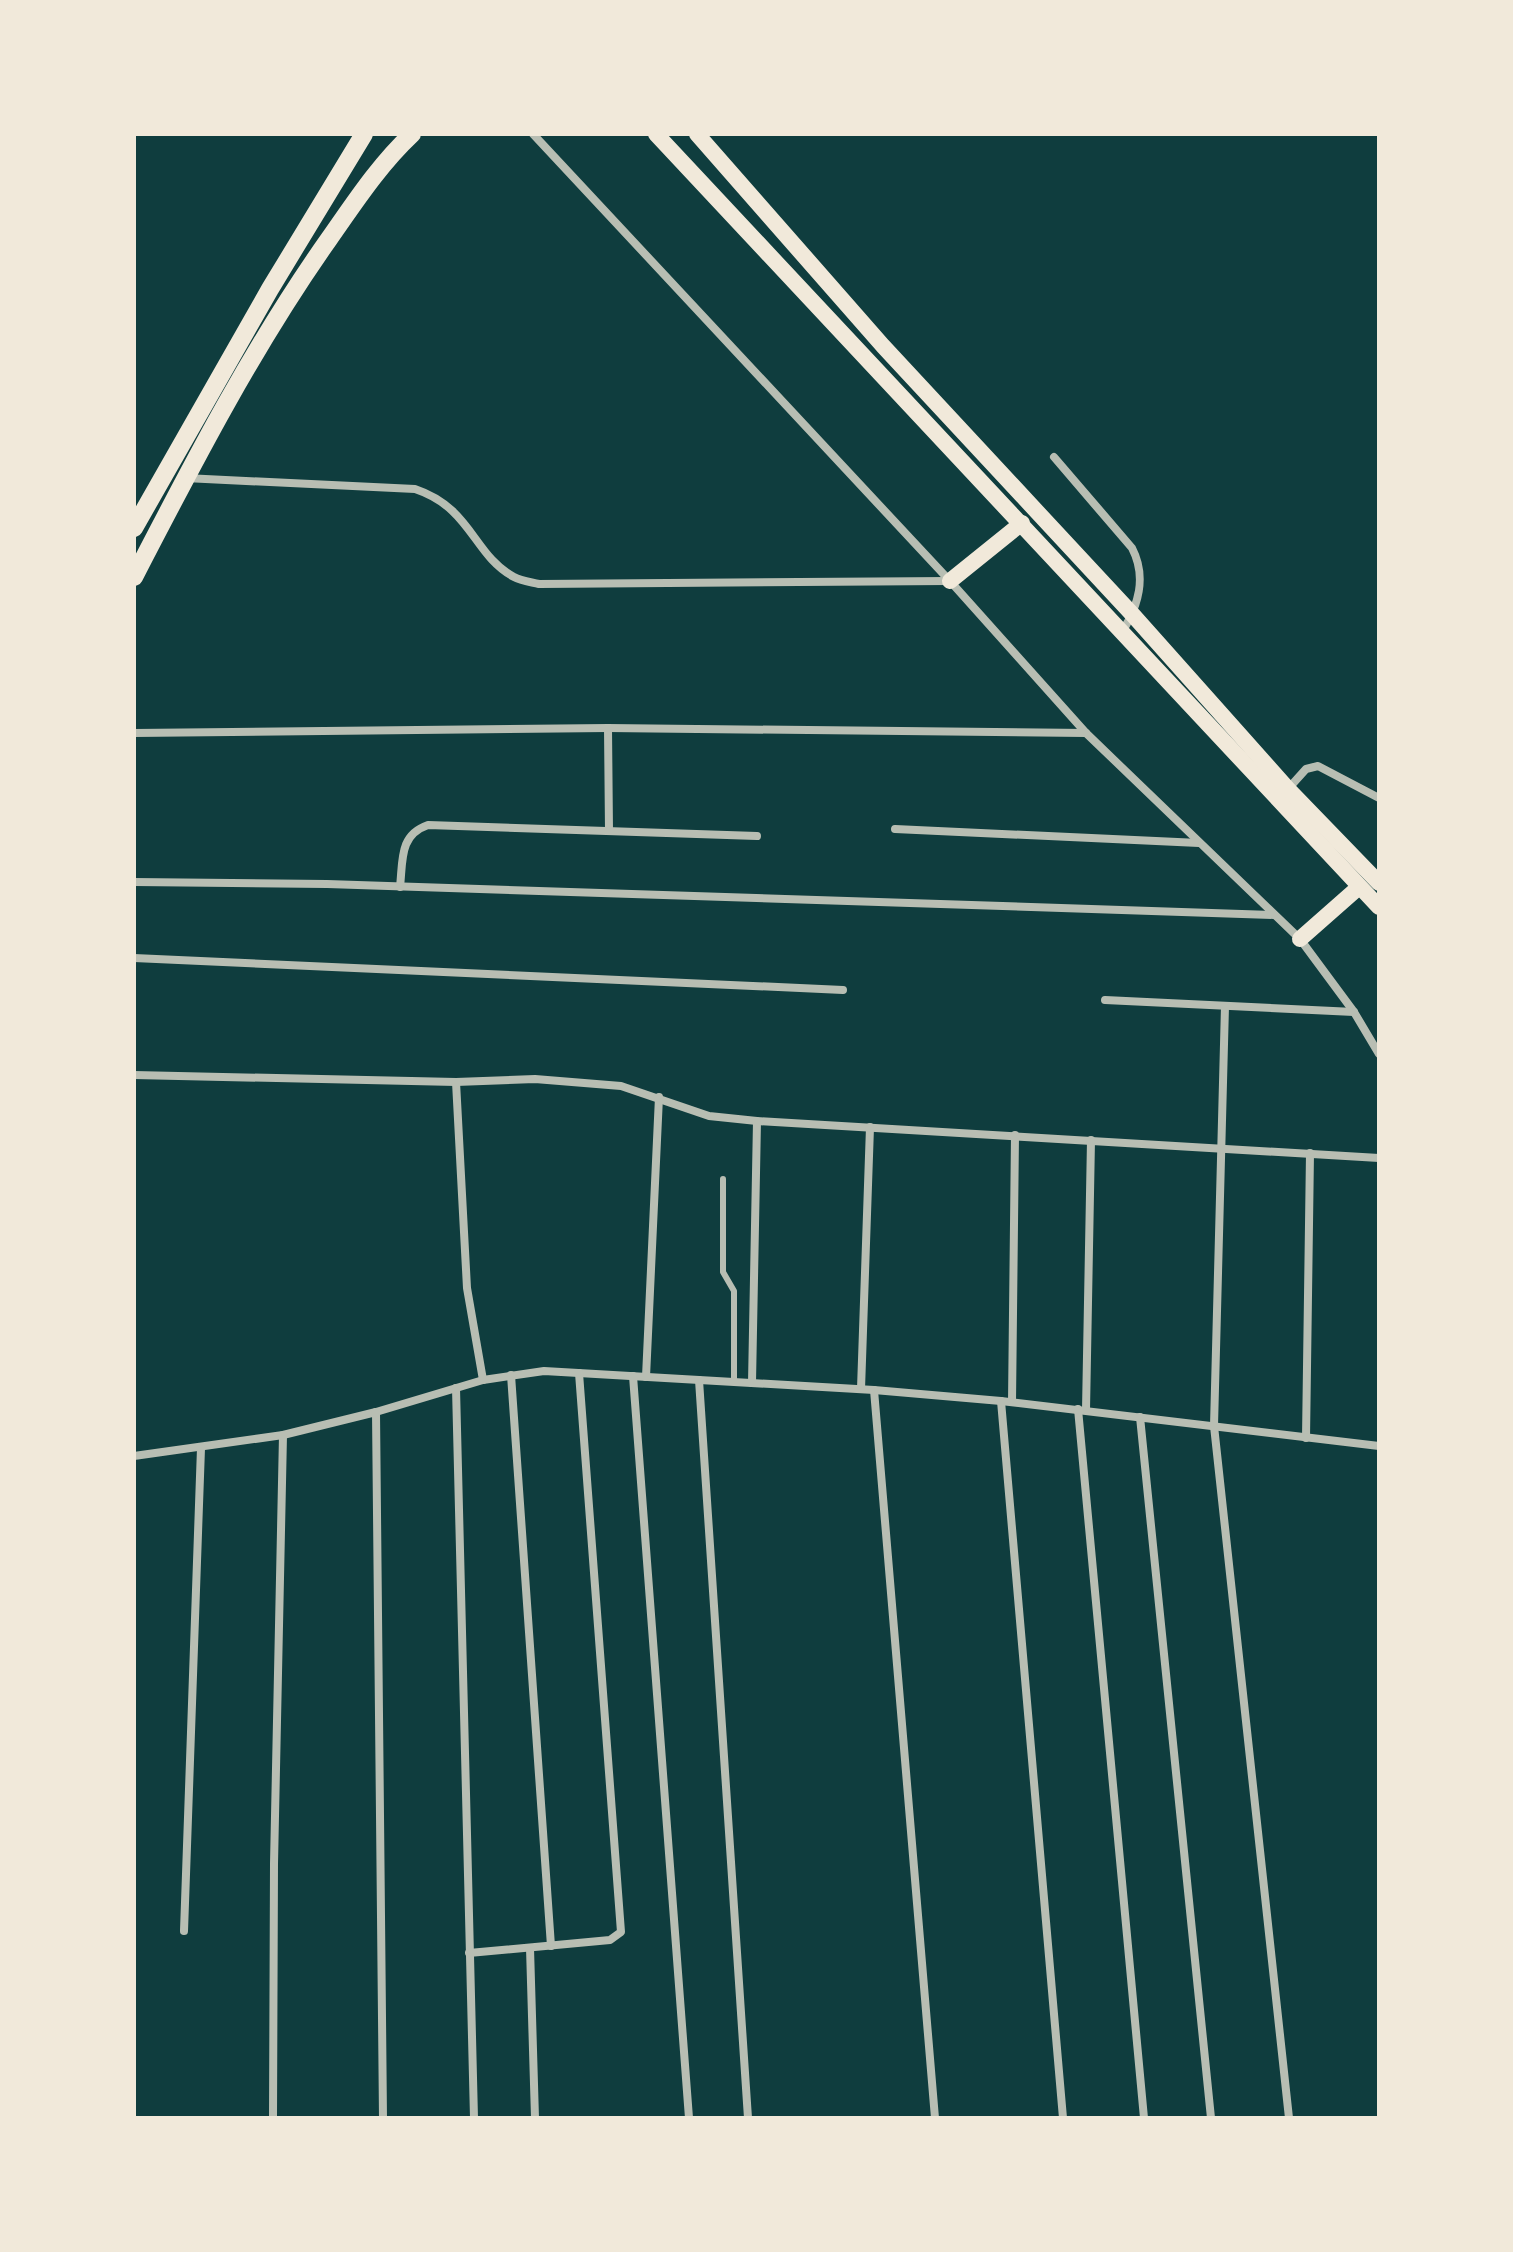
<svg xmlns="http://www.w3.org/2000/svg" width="1513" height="2252" viewBox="0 0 1513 2252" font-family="Jost,sans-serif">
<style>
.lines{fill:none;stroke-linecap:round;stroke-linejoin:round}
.service{stroke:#b8beb3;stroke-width:6}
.minor{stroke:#b8beb3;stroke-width:8}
.secondary{stroke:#f1e9da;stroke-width:16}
.primary{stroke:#f1e9da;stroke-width:18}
</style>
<rect width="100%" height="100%" fill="#0f3d3e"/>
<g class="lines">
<path class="service" d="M723 1179V1272L734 1291V1382"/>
<g class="minor">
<path d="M533 134 950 581 1086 733 1300 939 1354 1012 1379 1054"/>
<path d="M1054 457 1132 548C1147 577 1139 605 1122 632"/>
<path d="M185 478 415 489C472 508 473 555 514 577 521 581 531 582 539 584L949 581"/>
<path d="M608 728 609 830"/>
<path d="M134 733 608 728 1086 733"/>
<path d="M1288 789 1306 769 1318 766 1379 798"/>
<path d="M895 829 1199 843"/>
<path d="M134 882 327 884 1274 915"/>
<path d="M400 887C403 860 399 835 428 825L757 836"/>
<path d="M134 958 843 990"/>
<path d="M1105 1000 1354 1012"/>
<path d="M1225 1006 1214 1426 1289 2118"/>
<path d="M134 1075 456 1082 535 1079 621 1086 709 1116 757 1121 1379 1158"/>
<path d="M456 1082 467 1288 483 1380"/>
<path d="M511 1375 551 1946"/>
<path d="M633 1376 689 2118"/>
<path d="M646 1377 659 1097"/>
<path d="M699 1380 748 2118"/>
<path d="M752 1383 757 1121"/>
<path d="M456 1388 474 2118"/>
<path d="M861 1389 870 1127"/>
<path d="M874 1390 935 2118"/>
<path d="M1001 1401 1063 2118"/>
<path d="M1012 1402 1015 1135"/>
<path d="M1078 1409 1144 2118"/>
<path d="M1086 1410 1091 1140"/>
<path d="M376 1412 383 2118"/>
<path d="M1140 1417 1211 2118"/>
<path d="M1306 1438 1310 1153"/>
<path d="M134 1456 283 1435 376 1412 483 1380 544 1371 874 1390 1001 1401 1379 1446"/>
<path d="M184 1931 201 1448"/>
<path d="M530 1948 535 2118"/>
<path d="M469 1953 610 1940 621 1932 579 1373"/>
<path d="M273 2118 274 1864 283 1435"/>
</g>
<g class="secondary">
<path d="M656 134 1379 907"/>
<path d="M697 134 883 346 1133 615 1288 789 1379 883"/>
<path d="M950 581 1022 523"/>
<path d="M1300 939 1359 887"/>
</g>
<g class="primary">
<path d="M134 528 270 289 364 134"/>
<path d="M134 577C194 461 254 345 329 239 355 202 379 165 412 134"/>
</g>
</g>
<rect width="1513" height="2252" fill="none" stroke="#f1e9da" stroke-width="272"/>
</svg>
